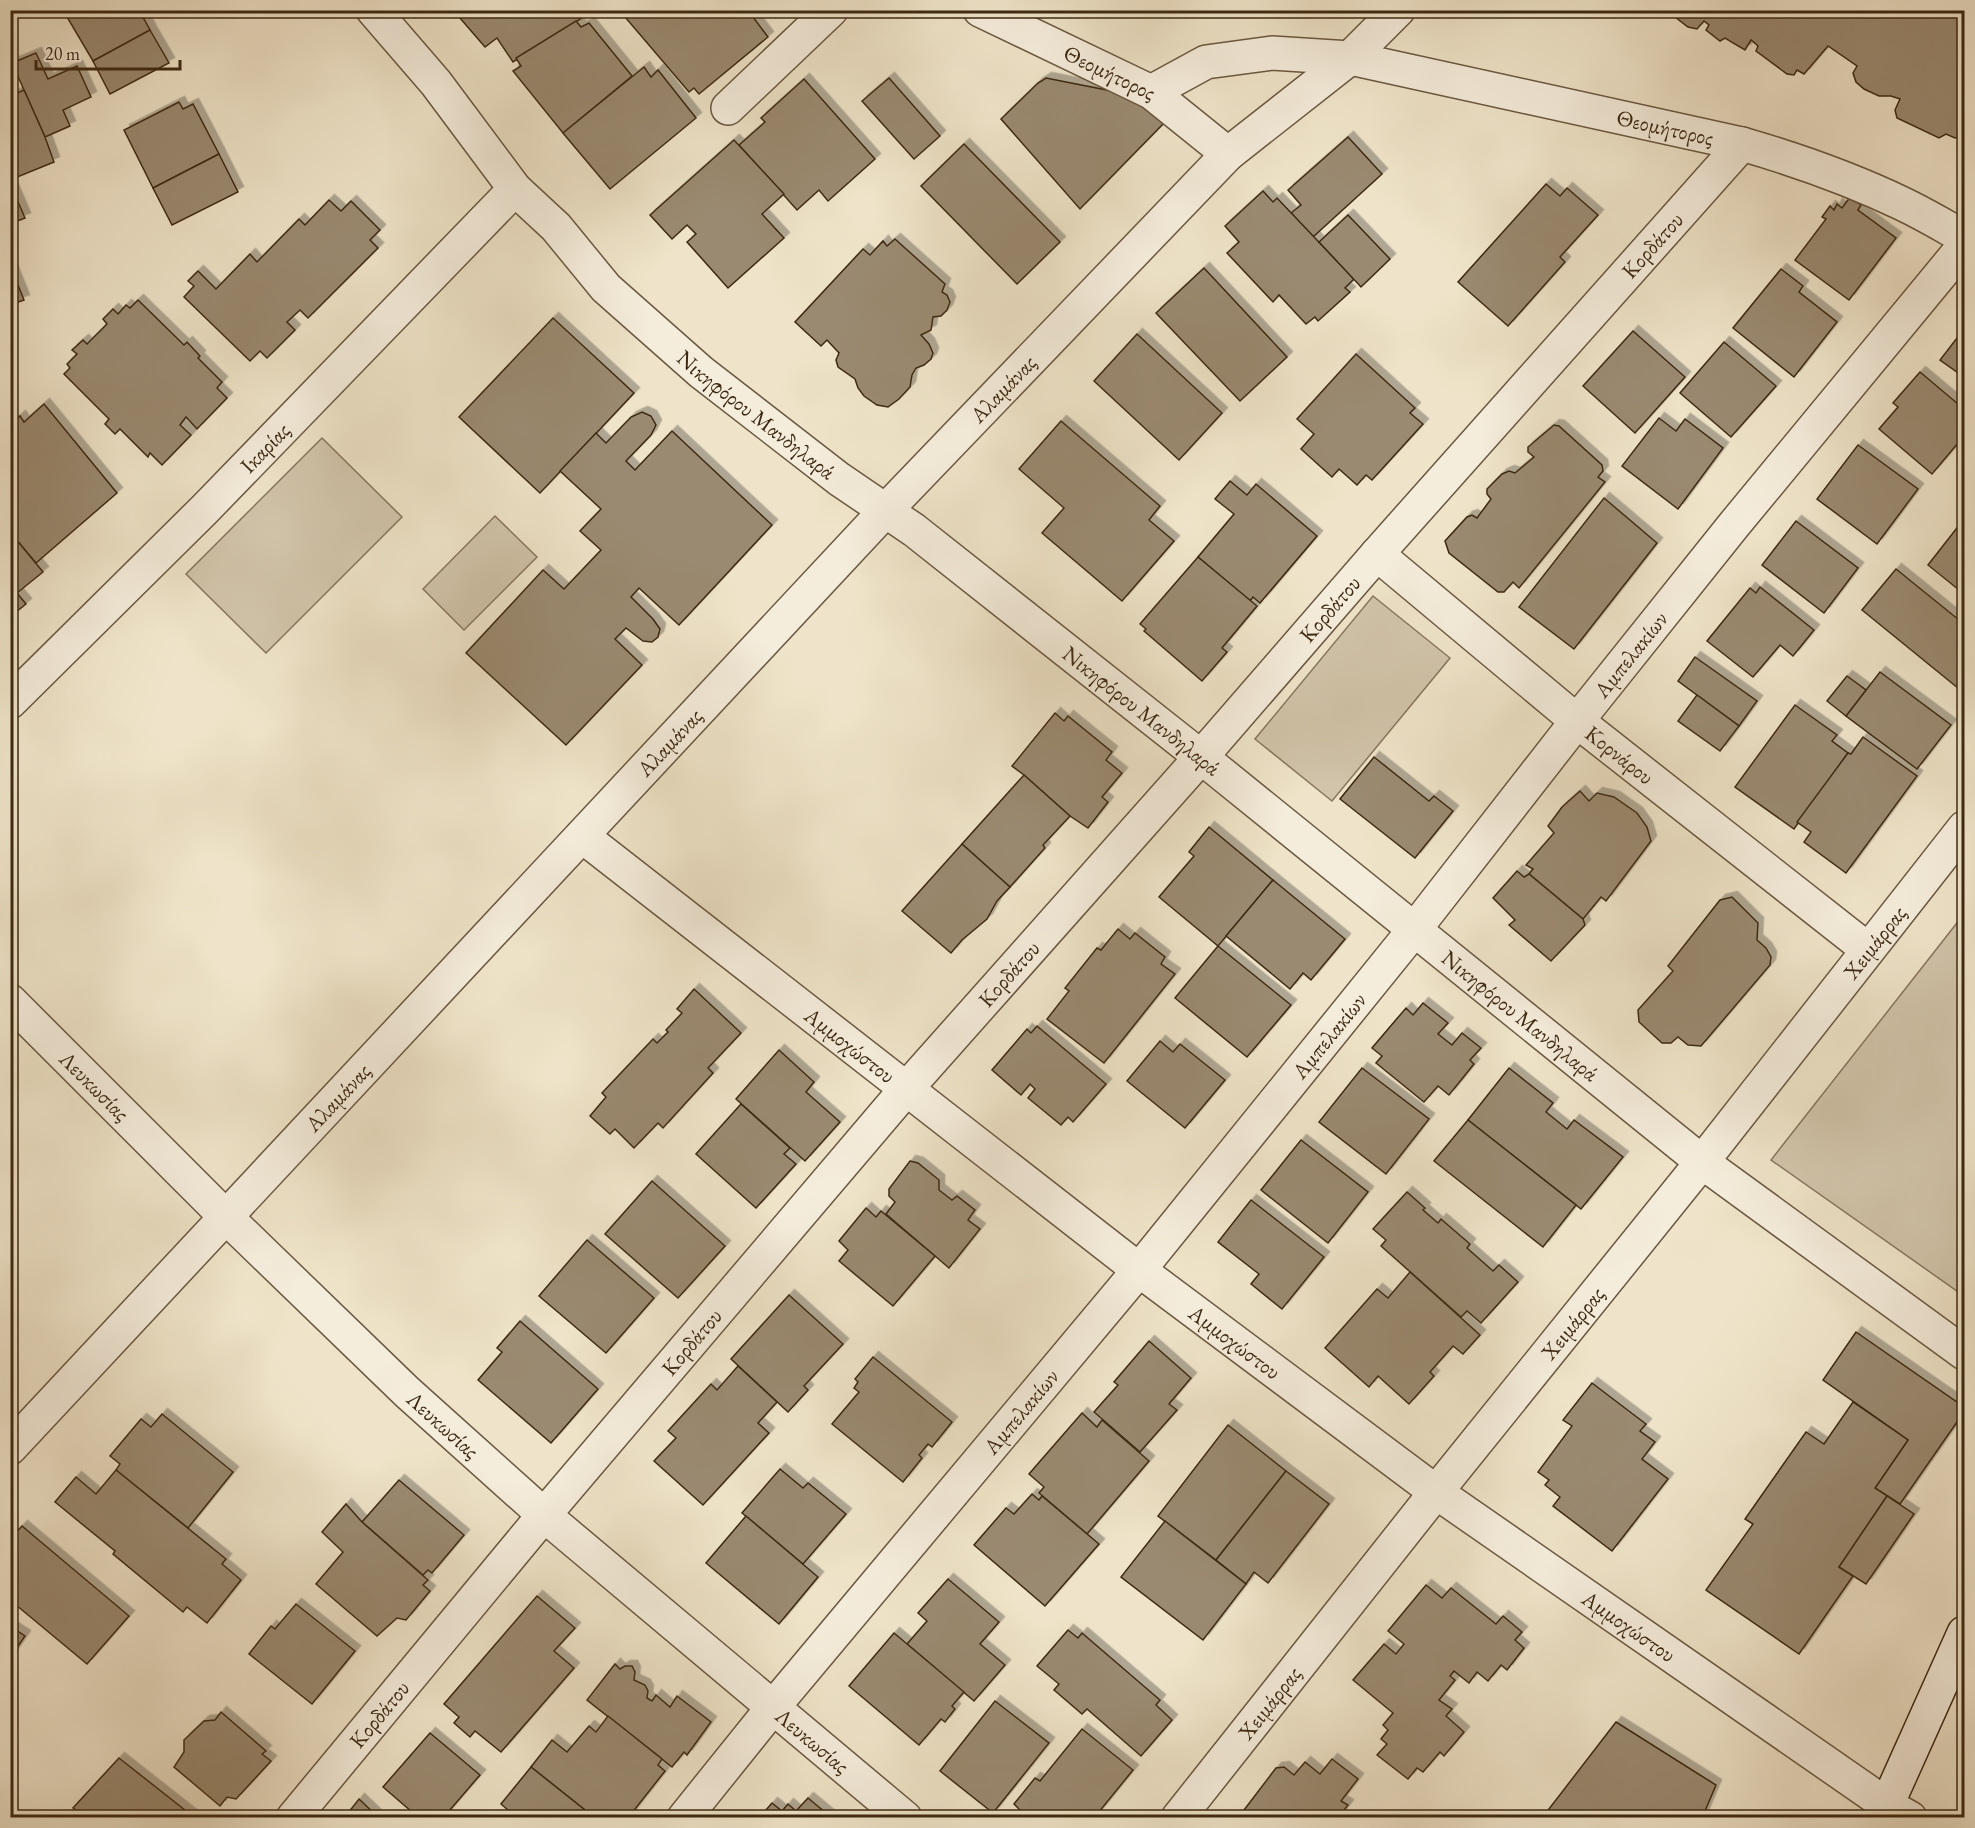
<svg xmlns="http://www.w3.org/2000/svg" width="1975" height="1828" viewBox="0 0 1975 1828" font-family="'EB Garamond',serif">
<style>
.green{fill:#d1c4aa;stroke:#87765e;stroke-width:1.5}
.building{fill:#9a8a71;stroke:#3d2912;stroke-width:1.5;filter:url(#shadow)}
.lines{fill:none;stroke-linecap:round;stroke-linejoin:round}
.street-casing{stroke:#6a5840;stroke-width:36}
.secondary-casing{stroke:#3d2912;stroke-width:36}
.street{stroke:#f5eddc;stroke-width:33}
.secondary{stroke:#f5eddc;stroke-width:33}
.labels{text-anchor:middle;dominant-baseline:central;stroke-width:4.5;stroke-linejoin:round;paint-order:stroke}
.street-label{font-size:22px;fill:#3d2912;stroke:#f5eddc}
</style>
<defs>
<filter id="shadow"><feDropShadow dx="5.5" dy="-5.5" stdDeviation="0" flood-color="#0004"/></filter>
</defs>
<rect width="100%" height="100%" fill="#efe4c9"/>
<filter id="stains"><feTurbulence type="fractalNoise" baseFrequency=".00333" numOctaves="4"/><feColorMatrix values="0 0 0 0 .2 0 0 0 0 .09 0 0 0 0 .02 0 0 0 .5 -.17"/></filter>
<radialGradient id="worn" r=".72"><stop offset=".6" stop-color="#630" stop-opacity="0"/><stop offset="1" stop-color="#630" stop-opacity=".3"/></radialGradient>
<g class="green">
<path d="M322 438 402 517 266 653 186 574Z"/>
<path d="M495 516 537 557 464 630 423 589Z"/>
<path d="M1373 596 1450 658 1332 801 1255 739Z"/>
<path d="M1964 914V1296L1771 1160Z"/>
</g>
<g class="building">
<path d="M64 10H78L67 17Z"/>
<path d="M78 10H139L150 30 93 61 67 17Z"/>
<path d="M453 10H582L577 14 582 18 513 62 497 38 485 47Z"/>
<path d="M630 10H737L750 13 768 37 699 94 694 88 689 92 625 17 632 13Z"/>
<path d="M1666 10H1918L1920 13 1922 10H1964V135L1955 138 1946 134 1939 138 1897 118 1895 110 1900 99 1891 96H1879L1864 89 1856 82 1853 73 1857 66 1828 46 1804 74 1797 70 1794 75 1787 74 1756 51 1758 46 1751 40 1745 50 1725 38 1720 41 1706 30 1709 25 1704 21 1697 29 1688 27Z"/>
<path d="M576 21 581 27 589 23 632 76 563 133 513 71 521 66 516 58Z"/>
<path d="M150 30 169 63 110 94 93 61Z"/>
<path d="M36 53 48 79 77 66 91 97 63 110 70 126 45 137 12 63Z"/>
<path d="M644 67 651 77 658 70 696 118 610 189 563 133Z"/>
<path d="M889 78 940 136 914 159 862 101Z"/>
<path d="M1046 78 1142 97 1165 122 1080 209 1001 119 1038 83Z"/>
<path d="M804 79 875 159 828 201 819 190 797 210 739 145 765 122 761 118Z"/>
<path d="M24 90 45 137 54 162 10 180V96Z"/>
<path d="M179 102 183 109 193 104 219 154 153 188 124 130Z"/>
<path d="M1348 137 1382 174 1313 237 1291 213 1301 205 1288 190Z"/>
<path d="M734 140 784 194 762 214 784 238 728 288 687 242 696 234 687 225 672 239 650 215Z"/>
<path d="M964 144 1060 242 1017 284 921 186Z"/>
<path d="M219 154 238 192 172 225 153 188Z"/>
<path d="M10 183 25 218 10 224Z"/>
<path d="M1546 184 1560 196 1567 188 1598 215 1560 257 1565 262 1508 326 1458 282Z"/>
<path d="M1263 191 1273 202 1277 198 1354 279 1345 288 1350 292 1318 321 1315 317 1306 324 1279 295 1273 302 1227 253 1239 242 1225 226Z"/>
<path d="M1850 197 1861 205 1858 210 1896 238 1849 300 1795 260 1826 219 1822 217 1830 206 1834 210 1837 204 1842 208Z"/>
<path d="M329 200 341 211 351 201 380 230 370 240 378 248 308 318 300 310 287 322 295 330 267 358 260 351 250 361 184 297 194 286 188 281 198 271 216 289 250 254 257 262 299 219 305 225Z"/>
<path d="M1348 215 1390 259 1361 287 1319 242Z"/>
<path d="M895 239 945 284 942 292 947 295 950 302 947 310 941 316 933 317 931 330 921 335 929 344 933 353 931 359 924 365 916 368 912 375 910 387 899 399 888 407 877 405 864 396 858 388 855 379 838 367 836 360 839 353 827 340 821 346 795 322 863 249 870 255 883 241 887 246Z"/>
<path d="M10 265 24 300 10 305Z"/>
<path d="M1204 268 1287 357 1240 401 1156 313Z"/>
<path d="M1781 269 1803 286 1799 292 1837 322 1794 377 1733 328Z"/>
<path d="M138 300 184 345 187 342 200 356 198 358 222 382 217 388 227 398 197 429 186 417 180 425 191 435 162 465 150 453 148 457 120 429 115 434 105 424 109 419 64 374 70 368 67 364 77 354 72 350 83 340 87 344 107 324 103 319 113 309 118 314 126 305 130 308Z"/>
<path d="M553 318 634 393 540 493 459 417Z"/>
<path d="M1964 329V377L1940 360Z"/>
<path d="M1633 331 1685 377 1635 433 1583 386Z"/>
<path d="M1137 334 1222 413 1179 460 1094 381Z"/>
<path d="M1724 342 1776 386 1731 437 1680 393Z"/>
<path d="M1356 354 1415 408 1410 413 1423 424 1372 480 1366 475 1357 485 1339 469 1332 477 1301 449 1314 434 1297 419Z"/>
<path d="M1920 372 1964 409V436L1932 474 1879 429 1898 407 1893 403Z"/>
<path d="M44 404 117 493 36 563 10 532V425L20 416 24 422Z"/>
<path d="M642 412 651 416 656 425 651 435 626 461 635 470 672 431 772 525 679 625 639 588 631 597 653 619 660 629 658 637 652 642 643 641 626 628 615 639 642 665 566 745 466 653 543 570 564 589 601 550 580 531 601 509 560 471 596 433 606 443 631 417Z"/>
<path d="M1659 418 1676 431 1685 419 1723 448 1678 509 1622 466Z"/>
<path d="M1061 421 1160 506 1149 520 1174 541 1122 601 1042 533 1064 508 1019 469Z"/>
<path d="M1554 425 1559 426 1602 465 1603 471 1598 477 1605 482 1519 588 1513 582 1504 592H1498L1449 553 1445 541 1467 517 1472 515 1477 518 1491 499 1487 494V489L1502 474 1509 471 1515 473 1534 457 1528 452V447Z"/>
<path d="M1858 445 1918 489 1877 544 1817 499Z"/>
<path d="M1230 481 1247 495 1256 484 1317 536 1260 603 1253 597 1250 601 1198 557 1234 514 1215 499Z"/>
<path d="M1604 498 1657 543 1574 649 1519 607Z"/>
<path d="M1964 519V594L1928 565Z"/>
<path d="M1796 521 1858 568 1824 613 1762 565Z"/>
<path d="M10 532 43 572 17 593 26 604 10 617Z"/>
<path d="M1198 557 1257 606 1222 648 1227 652 1202 681 1144 631 1146 629 1140 624Z"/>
<path d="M1896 569 1964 624V693L1862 610Z"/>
<path d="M1760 587 1814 630 1793 656 1780 645 1753 677 1707 641 1750 588 1756 593Z"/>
<path d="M1695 657 1757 701 1739 726 1678 681Z"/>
<path d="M1880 672 1951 725 1917 769 1846 716Z"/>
<path d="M1847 676 1866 690 1846 716 1827 701Z"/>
<path d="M1697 695 1739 726 1720 751 1678 721Z"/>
<path d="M1795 705 1837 735 1832 741 1848 753 1794 829 1735 787Z"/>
<path d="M1055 713 1064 721 1068 716 1112 752 1106 760 1122 773 1102 797 1108 802 1088 828 1070 816 1024 775 1012 766Z"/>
<path d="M1863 737 1917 776 1846 873 1804 842 1811 832 1797 822 1848 753 1851 754Z"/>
<path d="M1374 757 1429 801 1434 796 1453 811 1415 858 1340 799Z"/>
<path d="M1024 775 1070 816 1043 845 1045 848 1010 887 962 844Z"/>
<path d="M1580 791 1589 801 1597 793 1614 797 1637 813 1647 827 1651 841 1606 901 1601 897 1583 919 1529 874 1533 869 1526 865 1554 833 1548 826 1562 807Z"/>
<path d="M1209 827 1273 880 1218 946 1159 897 1194 856 1189 852Z"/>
<path d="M962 844 1010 887 997 901 987 919 962 940 951 953 902 911Z"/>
<path d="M1517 871 1524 877 1529 874 1583 919 1585 925 1551 961 1509 925 1515 920 1493 898Z"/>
<path d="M1273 880 1345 939 1311 980 1303 973 1290 989 1226 936Z"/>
<path d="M1732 897 1758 923 1757 940 1766 948 1771 957 1770 965 1701 1046 1688 1045 1678 1037 1671 1043H1662L1639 1022 1638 1010 1673 971 1668 966 1720 900Z"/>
<path d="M1118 929 1130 939 1135 933 1165 957 1161 964 1175 974 1104 1063 1047 1019 1069 991 1065 988 1097 948 1101 950Z"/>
<path d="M1218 946 1291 1005 1247 1057 1175 998Z"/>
<path d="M694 989 741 1033 708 1068 713 1073 663 1128 658 1123 634 1148 615 1129 610 1134 590 1116 606 1097 602 1093 653 1039 657 1043 668 1032 666 1030 682 1013 677 1009Z"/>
<path d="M1423 1003 1448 1023 1438 1034 1452 1045 1462 1033 1481 1048 1470 1060 1474 1064 1449 1095 1438 1086 1424 1102 1376 1063 1382 1056 1372 1048 1406 1008 1413 1015Z"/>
<path d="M1037 1026 1106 1084 1073 1122 1068 1117 1061 1125 1028 1098 1035 1089 1030 1084 1021 1095 992 1070 1027 1029 1031 1033Z"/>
<path d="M1160 1041 1173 1052 1180 1044 1225 1080 1185 1128 1127 1081Z"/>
<path d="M779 1050 814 1082 806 1092 840 1122 805 1161 736 1099Z"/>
<path d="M1362 1068 1429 1119 1386 1174 1319 1122Z"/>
<path d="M1509 1068 1553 1103 1546 1112 1567 1129 1574 1120 1623 1157 1581 1209 1468 1120Z"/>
<path d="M741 1104 790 1148 784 1154 796 1164 756 1208 696 1154Z"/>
<path d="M1468 1120 1576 1205 1543 1247 1434 1161Z"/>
<path d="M1301 1140 1368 1192 1328 1243 1261 1190Z"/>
<path d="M910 1161 918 1163 939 1180V1190L952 1200 957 1196 975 1210 968 1220 980 1229 949 1268 886 1214 895 1202 889 1196V1189Z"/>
<path d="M652 1181 725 1246 678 1298 605 1234Z"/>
<path d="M1407 1192 1425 1208 1423 1210 1438 1223 1441 1219 1470 1244 1467 1248 1493 1271 1499 1265 1518 1282 1481 1323 1467 1311 1461 1317 1381 1246 1386 1240 1373 1229Z"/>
<path d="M1251 1200 1324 1257 1282 1309 1251 1284 1259 1274 1218 1242Z"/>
<path d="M866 1208 876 1217 881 1211 935 1256 893 1306 839 1261 848 1250 839 1241Z"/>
<path d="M587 1240 654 1298 606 1353 539 1296Z"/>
<path d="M1410 1272 1480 1335 1463 1354 1453 1346 1430 1372 1434 1376 1409 1404 1378 1376 1369 1387 1325 1348 1377 1289 1388 1298Z"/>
<path d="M789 1295 843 1344 804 1386 808 1390 788 1412 731 1359Z"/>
<path d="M520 1321 598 1389 551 1443 478 1380 502 1352 497 1348Z"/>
<path d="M1856 1332 1964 1407V1412L1900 1504 1875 1488 1908 1440 1823 1380Z"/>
<path d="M1149 1341 1191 1378 1169 1404 1177 1410 1140 1452 1094 1412 1118 1385 1114 1382Z"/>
<path d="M873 1357 952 1422 932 1447 928 1444 919 1455 922 1458 903 1482 832 1424 859 1392 854 1388 858 1382 855 1379Z"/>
<path d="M738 1366 777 1402 758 1423 769 1433 703 1505 654 1461 676 1438 668 1431 711 1384 717 1390Z"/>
<path d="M1592 1383 1646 1424 1640 1431 1655 1442 1642 1459 1668 1479 1612 1551 1553 1506 1560 1497 1545 1485 1549 1480 1538 1472 1572 1426 1563 1420Z"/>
<path d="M1853 1402 1908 1440 1875 1488 1887 1496 1839 1567 1853 1576 1799 1654 1706 1590 1753 1524 1745 1519 1806 1432 1824 1444Z"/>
<path d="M1082 1413 1097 1427 1102 1420 1149 1461 1087 1534 1039 1493 1044 1487 1029 1474Z"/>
<path d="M162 1414 233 1472 188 1528 116 1470 120 1464 110 1456 141 1419 151 1427Z"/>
<path d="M1228 1425 1286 1471 1216 1560 1158 1516Z"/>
<path d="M780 1469 803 1488 808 1483 846 1514 803 1564 742 1513Z"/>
<path d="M116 1470 226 1559 222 1564 241 1580 207 1623 187 1607 183 1612 113 1554 115 1551 55 1502 76 1477 96 1494Z"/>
<path d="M1286 1471 1329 1504 1268 1583 1254 1572 1246 1584 1216 1560Z"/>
<path d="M399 1480 464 1535 432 1573 428 1570 423 1575 362 1522Z"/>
<path d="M1032 1494 1039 1500 1042 1496 1099 1544 1045 1606 974 1545 1006 1508 1014 1514Z"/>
<path d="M1887 1496 1914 1514 1866 1584 1839 1567Z"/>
<path d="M346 1504 362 1522 428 1580 423 1585 430 1591 406 1620 397 1618 377 1636 316 1584 343 1552 322 1532Z"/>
<path d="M746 1516 818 1577 779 1624 706 1563Z"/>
<path d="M1165 1521 1246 1584 1203 1640 1121 1577Z"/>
<path d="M22 1526 129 1616 87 1664 10 1600V1539Z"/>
<path d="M948 1579 999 1622 980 1644 1005 1665 974 1701 907 1644 927 1621 918 1613Z"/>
<path d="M1426 1585 1442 1598 1451 1588 1496 1624 1503 1616 1522 1632 1515 1640 1524 1648 1507 1670 1501 1665 1488 1681 1477 1672 1469 1683 1454 1671 1450 1676 1455 1680 1439 1700 1452 1709 1446 1716 1464 1732 1444 1756 1440 1752 1423 1772 1417 1768 1408 1779 1377 1755 1387 1744 1381 1739 1388 1730 1383 1725 1393 1713 1353 1680 1384 1644 1396 1654 1404 1644 1388 1631Z"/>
<path d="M537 1596 575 1628 554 1651 574 1668 501 1752 475 1731 470 1737 454 1723 459 1717 444 1704Z"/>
<path d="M296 1604 355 1651 312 1704 249 1654 271 1626 275 1629Z"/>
<path d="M10 1626 25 1636 10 1658Z"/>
<path d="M1068 1630 1078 1638 1082 1633 1160 1700 1156 1705 1172 1720 1141 1756 1087 1709 1082 1714 1054 1690 1059 1684 1037 1666Z"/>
<path d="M894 1633 964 1692 952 1706 955 1709 945 1722 941 1719 919 1745 849 1686Z"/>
<path d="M615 1664 620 1669 625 1666H632L635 1672 634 1680 645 1685 648 1691 647 1698 652 1701 656 1695 670 1707 677 1696 711 1722 687 1755 684 1752 672 1767 587 1700Z"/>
<path d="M995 1701 1049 1743 993 1813 940 1771Z"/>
<path d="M221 1712 266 1751 262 1754 271 1761 236 1799 227 1797 220 1806 174 1767 184 1752V1740L204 1721 215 1720Z"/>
<path d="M608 1716 662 1759 658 1765 665 1771 628 1818H595L531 1767 552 1740 567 1752 589 1726 596 1732Z"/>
<path d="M1616 1722 1716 1785 1702 1818H1542Z"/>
<path d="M1082 1729 1133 1770 1094 1818H1015L1020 1810 1014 1804 1035 1778 1040 1781Z"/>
<path d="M430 1733 480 1775 443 1818H419L383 1787Z"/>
<path d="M119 1758 195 1818H125L115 1811 106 1818H87L73 1808Z"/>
<path d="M1332 1759 1358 1779 1341 1801 1348 1805 1338 1818H1242L1241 1814 1276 1768 1284 1767 1294 1775 1305 1762 1320 1774Z"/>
<path d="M531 1767 595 1818H517L501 1804Z"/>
<path d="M808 1798 832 1818H759L772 1803 782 1811 788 1804 796 1811Z"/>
<path d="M359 1799 379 1818H344Z"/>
</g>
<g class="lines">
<g class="street-casing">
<g id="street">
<path id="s1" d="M373 10 436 83 515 189 556 227 606 288 701 372 839 479 914 530 1201 757 1702 1162 1964 1353"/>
<path id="s2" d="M980 10 1151 92 1228 154"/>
<path id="s3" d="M1151 92 1206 62 1272 53 1350 58 1742 144C1797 160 1851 179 1903 204 1924 214 1944 226 1964 237"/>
<path d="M728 108 831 10"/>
<path id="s4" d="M1377 554 1577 721 1867 949"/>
<path id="s5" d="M10 702 205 509 515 189"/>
<path id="s6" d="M582 836 1139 1270 1436 1492 1887 1805 1910 1818"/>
<path id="s7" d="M10 1001 226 1217 407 1392 544 1515 905 1818"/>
<path id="s8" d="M10 1448 886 510 1228 154 1350 58 1398 10"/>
<path id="s9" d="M293 1818 544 1515 907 1088 1201 757 1377 554 1742 144"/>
<path id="s10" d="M684 1818 774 1706 1139 1270 1414 930 1577 721 1733 526 1964 246"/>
<path id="s11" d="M1178 1818 1436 1492 1702 1162 1964 828"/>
</g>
</g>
<g class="secondary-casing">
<path id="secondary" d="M1881 1818 1964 1633"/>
</g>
<use href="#street" class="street"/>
<use href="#secondary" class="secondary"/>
</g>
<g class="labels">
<g class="street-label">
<text stroke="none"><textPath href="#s2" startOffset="144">Θεομήτορος</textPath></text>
<text stroke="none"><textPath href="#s3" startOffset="530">Θεομήτορος</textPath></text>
<text stroke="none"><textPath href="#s9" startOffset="2079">Κορδάτου</textPath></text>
<text stroke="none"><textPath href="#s8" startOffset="1452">Αλαμάνας</textPath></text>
<text stroke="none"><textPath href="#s1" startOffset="560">Νικηφόρου Μανδηλαρά</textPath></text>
<text stroke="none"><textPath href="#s5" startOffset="360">Ικαρίας</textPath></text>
<text stroke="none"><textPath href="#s9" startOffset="1593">Κορδάτου</textPath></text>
<text stroke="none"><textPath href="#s10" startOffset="1500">Αμπελακίων</textPath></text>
<text stroke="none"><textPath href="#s1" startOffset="1046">Νικηφόρου Μανδηλαρά</textPath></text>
<text stroke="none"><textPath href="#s8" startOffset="966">Αλαμάνας</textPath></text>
<text stroke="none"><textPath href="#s4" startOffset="315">Κορνάρου</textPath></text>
<text stroke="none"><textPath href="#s11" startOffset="1119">Χειμάρρας</textPath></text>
<text stroke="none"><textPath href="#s9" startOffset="1107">Κορδάτου</textPath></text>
<text stroke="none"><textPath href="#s1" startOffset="1532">Νικηφόρου Μανδηλαρά</textPath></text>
<text stroke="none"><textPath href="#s10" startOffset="1014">Αμπελακίων</textPath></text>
<text stroke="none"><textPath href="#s6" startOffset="340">Αμμοχώστου</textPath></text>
<text stroke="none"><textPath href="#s7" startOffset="120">Λευκωσίας</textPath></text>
<text stroke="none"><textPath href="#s8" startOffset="480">Αλαμάνας</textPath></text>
<text stroke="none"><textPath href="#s11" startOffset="633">Χειμάρρας</textPath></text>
<text stroke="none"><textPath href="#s9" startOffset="621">Κορδάτου</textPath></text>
<text stroke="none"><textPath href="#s6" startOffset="826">Αμμοχώστου</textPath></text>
<text stroke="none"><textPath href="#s10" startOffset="528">Αμπελακίων</textPath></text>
<text stroke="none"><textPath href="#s7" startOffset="606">Λευκωσίας</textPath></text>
<text stroke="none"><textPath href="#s6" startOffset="1312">Αμμοχώστου</textPath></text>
<text stroke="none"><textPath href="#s11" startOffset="147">Χειμάρρας</textPath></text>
<text stroke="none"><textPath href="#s9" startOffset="135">Κορδάτου</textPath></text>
<text stroke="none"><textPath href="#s7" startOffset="1092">Λευκωσίας</textPath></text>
</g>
</g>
<rect width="1975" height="1828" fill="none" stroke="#efe4c9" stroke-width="36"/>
<rect x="12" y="12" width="1951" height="1804" fill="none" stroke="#3d2912" stroke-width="3"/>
<rect x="18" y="18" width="1939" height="1792" fill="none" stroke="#3d2912" stroke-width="1.5"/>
<path d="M36 60v9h144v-9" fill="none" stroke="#3d2912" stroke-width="3"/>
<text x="45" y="60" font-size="18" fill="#3d2912" stroke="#f5eddc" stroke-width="4.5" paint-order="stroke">20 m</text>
<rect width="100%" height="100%" filter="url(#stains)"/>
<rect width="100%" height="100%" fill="url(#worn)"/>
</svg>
